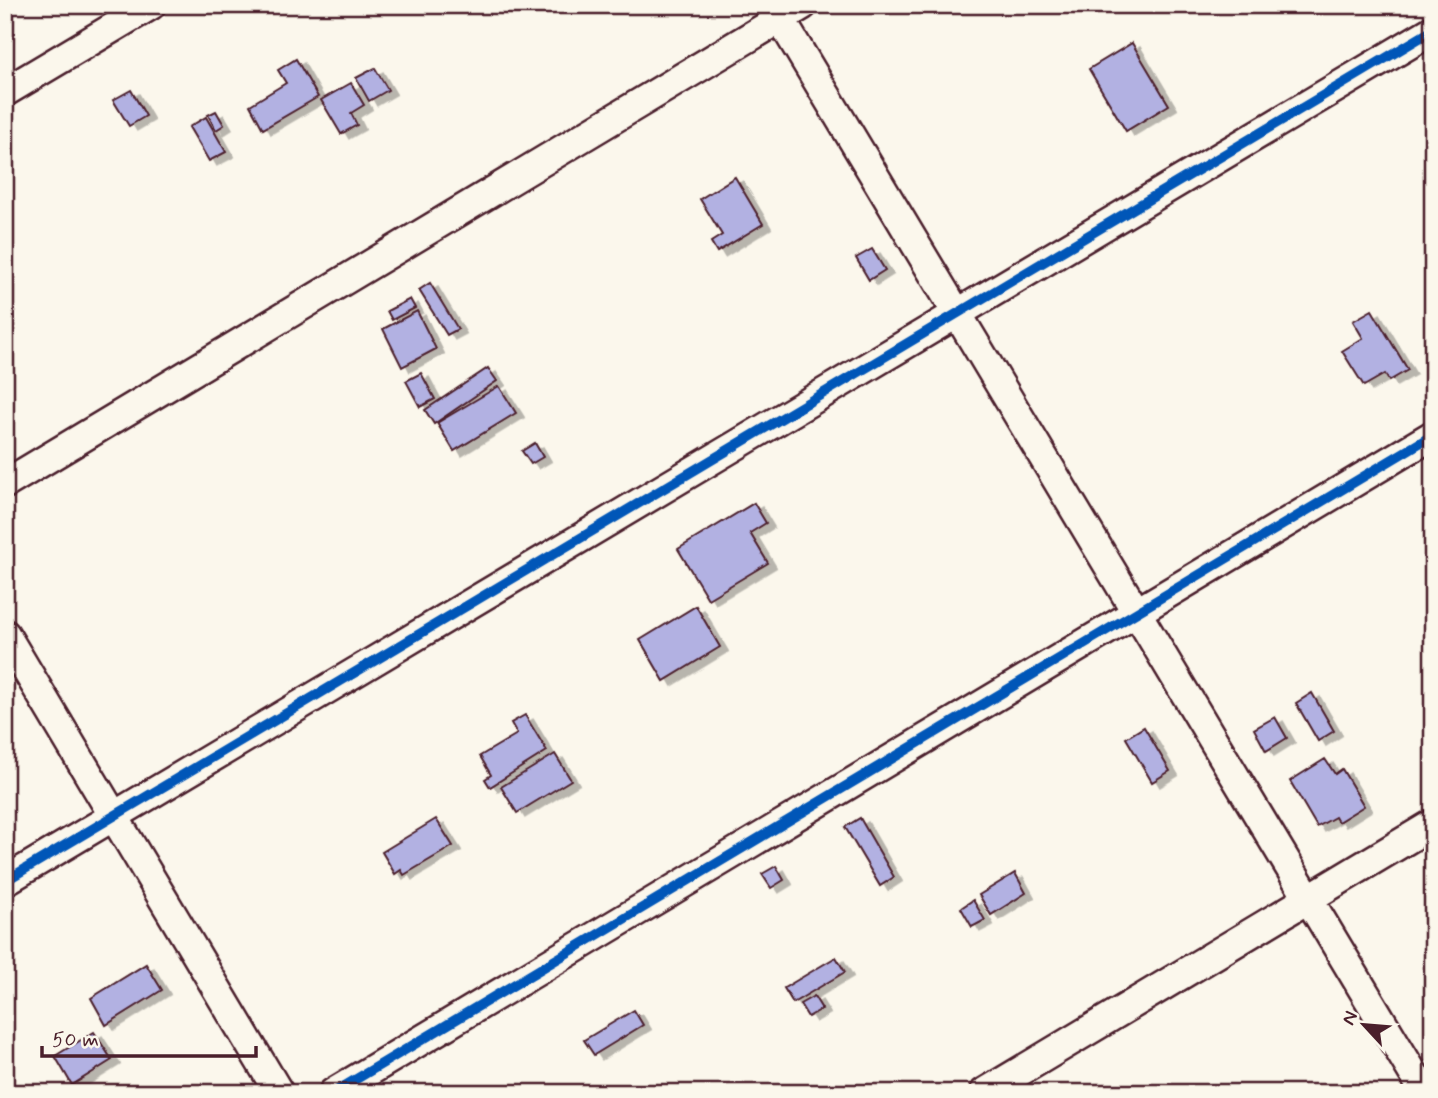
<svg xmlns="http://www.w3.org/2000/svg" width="1438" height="1098" viewBox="0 0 1438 1098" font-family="Mynerve,sans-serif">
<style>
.building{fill:#b2b1e2;stroke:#4a1f2b;stroke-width:2;filter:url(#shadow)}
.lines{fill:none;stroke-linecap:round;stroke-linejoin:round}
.minor-casing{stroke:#4a1f2b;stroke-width:33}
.minor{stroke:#fbf7ec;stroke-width:28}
.cycleway-casing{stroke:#fbf7ec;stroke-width:15}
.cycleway{stroke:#0057b8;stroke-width:10}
</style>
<defs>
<filter id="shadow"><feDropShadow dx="8" dy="4.5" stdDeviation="0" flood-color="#0004"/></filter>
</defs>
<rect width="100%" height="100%" fill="#fbf7ec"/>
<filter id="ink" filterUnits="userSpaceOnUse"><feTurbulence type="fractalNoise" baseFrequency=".0143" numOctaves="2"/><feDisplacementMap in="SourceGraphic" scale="14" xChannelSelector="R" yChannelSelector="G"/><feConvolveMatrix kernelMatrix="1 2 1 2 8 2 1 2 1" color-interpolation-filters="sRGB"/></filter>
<g filter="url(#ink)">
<g class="building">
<path d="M1132 43 1169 105 1126 131 1089 69Z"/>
<path d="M296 59 318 97 263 129 250 105 286 83 278 70Z"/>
<path d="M375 68 388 90 369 101 356 78Z"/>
<path d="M351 83 364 105 351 113 357 125 341 134 321 100Z"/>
<path d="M131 90 146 116 129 126 113 100Z"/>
<path d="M216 111 224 125 216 130 208 115Z"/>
<path d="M206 117 226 152 209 161 189 127Z"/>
<path d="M735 177 763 224 717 252 711 242 722 235 700 199Z"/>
<path d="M872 249 885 270 869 280 856 258Z"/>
<path d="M430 283 458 329 447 335 419 290Z"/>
<path d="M410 299 415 308 392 320 387 311Z"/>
<path d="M1372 310 1408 370 1389 381 1385 374 1364 386 1342 351 1363 338 1353 321Z"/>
<path d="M417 311 436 349 402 367 383 329Z"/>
<path d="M488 368 497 381 434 424 425 410Z"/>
<path d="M421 373 435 399 420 407 406 381Z"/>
<path d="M499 386 516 413 454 451 437 423Z"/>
<path d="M535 443 543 457 531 464 522 451Z"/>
<path d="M754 503 766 523 750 533 768 563 708 599 678 549Z"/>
<path d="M696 606 720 647 664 681 640 640Z"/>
<path d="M1312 693 1334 731 1318 741 1296 703Z"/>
<path d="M525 715 547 751 490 787 485 779 491 775 480 756 517 734 511 723Z"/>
<path d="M1275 717 1287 738 1266 751 1254 729Z"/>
<path d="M1144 727 1170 771 1152 782 1126 738Z"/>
<path d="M555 754 571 780 517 813 501 787Z"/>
<path d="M1325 759 1335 774 1342 769 1364 806 1338 822 1335 817 1317 827 1290 781Z"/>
<path d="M860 818 894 877 880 886 845 827Z"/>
<path d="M436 819 453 846 404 875 401 870 395 874 382 852Z"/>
<path d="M776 866 784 880 771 888 762 874Z"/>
<path d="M1015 873 1026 893 991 915 979 895Z"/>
<path d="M973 900 985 920 972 927 961 908Z"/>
<path d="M836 957 845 972 793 1003 784 988Z"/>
<path d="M146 964 162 990 106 1025 91 998Z"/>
<path d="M814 996 822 1009 808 1017 800 1004Z"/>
<path d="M634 1010 643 1025 594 1055 584 1040Z"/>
<path d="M94 1032 112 1060 72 1085 55 1056Z"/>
</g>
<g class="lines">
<g class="minor-casing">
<g id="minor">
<path d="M772 5 1425 1093"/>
<path d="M5 92 151 5"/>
<path d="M5 484 803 5"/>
<path d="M5 634 279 1093"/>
<path d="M5 881 1433 30"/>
<path d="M333 1093 1433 435"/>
<path d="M984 1093 1433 824"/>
</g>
</g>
<use href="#minor" class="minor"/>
<g class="cycleway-casing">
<g id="cycleway">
<path d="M5 881 1433 30"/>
<path d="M333 1093 1433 435"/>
</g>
</g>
<use href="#cycleway" class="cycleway"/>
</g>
</g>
<rect width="1438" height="1098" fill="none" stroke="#fbf7ec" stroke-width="28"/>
<rect x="14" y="14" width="1410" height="1070" fill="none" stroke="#4a1f2b" stroke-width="2.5" filter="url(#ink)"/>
<g transform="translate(1364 1025) rotate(296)" stroke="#fbf7ec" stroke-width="5" paint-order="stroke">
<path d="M0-5L12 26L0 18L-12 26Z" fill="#4a1f2b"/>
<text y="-10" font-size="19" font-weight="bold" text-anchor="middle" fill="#4a1f2b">N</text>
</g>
<path d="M42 1046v10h214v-10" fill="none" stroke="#4a1f2b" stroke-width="3.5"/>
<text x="52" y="1046" font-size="21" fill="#4a1f2b" stroke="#fbf7ec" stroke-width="5" paint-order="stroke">50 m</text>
</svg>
